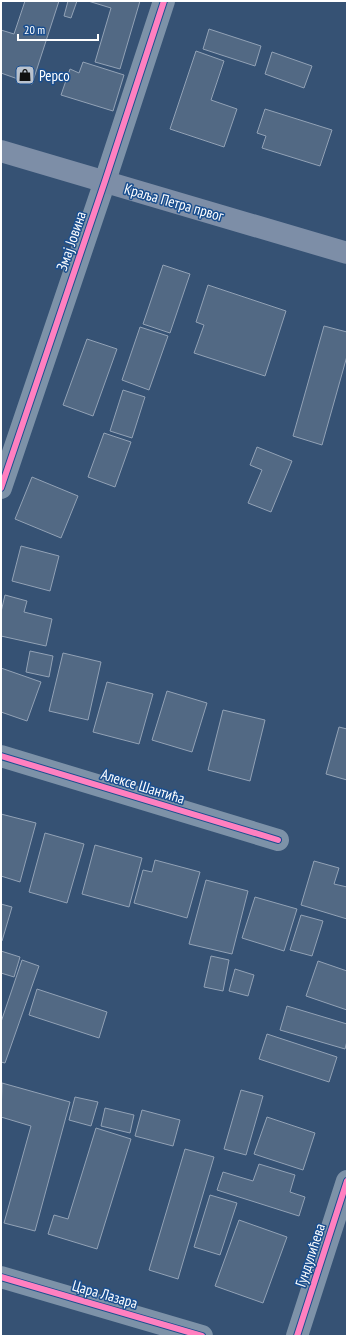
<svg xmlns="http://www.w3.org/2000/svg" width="348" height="1337" viewBox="0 0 348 1337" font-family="'PT Sans Narrow',sans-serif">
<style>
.building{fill:#526984;stroke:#92a2b6}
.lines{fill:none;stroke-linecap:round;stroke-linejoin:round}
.minor{stroke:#7d92a8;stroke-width:22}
.major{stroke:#7d8ea7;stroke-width:22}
.cycleway-casing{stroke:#1b4f8f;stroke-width:8}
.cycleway{stroke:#ff80c0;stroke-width:6}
.labels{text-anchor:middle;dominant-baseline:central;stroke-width:3;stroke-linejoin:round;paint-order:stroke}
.poi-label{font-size:15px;fill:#fff;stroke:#1b4f8f;text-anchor:start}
.street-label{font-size:15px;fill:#fff;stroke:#1b4f8f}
</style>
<rect width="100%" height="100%" fill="#365274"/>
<g class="building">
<path d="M25 1H59L32 84 1 73V30L14 34Z"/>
<path d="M68 1H77L71 18 64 16Z"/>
<path d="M88 1H140L120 69 95 62 111 8Z"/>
<path d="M209 29 261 46 255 66 203 49Z"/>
<path d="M196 51 224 61 211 100 237 109 224 147 170 129Z"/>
<path d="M272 52 312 66 304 88 265 74Z"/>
<path d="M83 62 124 75 113 111 61 95 70 69 79 73Z"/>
<path d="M265 109 332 130 320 166 262 148 266 136 257 133Z"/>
<path d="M163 265 190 274 170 333 143 324Z"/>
<path d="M208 285 286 311 265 376 194 353 204 325 196 322Z"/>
<path d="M324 326 347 332V356L322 445 293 436Z"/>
<path d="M140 327 168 336 149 390 122 380Z"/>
<path d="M87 339 117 349 93 416 63 405Z"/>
<path d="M123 390 145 397 132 438 110 431Z"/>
<path d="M104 433 131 442 115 487 88 477Z"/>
<path d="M257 447 292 461 271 512 248 503 262 470 250 465Z"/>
<path d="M32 477 78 496 61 538 15 519Z"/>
<path d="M21 546 59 556 50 591 12 581Z"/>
<path d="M5 595 27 601 24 612 52 619 46 646 1 636V612Z"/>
<path d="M30 651 53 656 49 677 26 672Z"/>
<path d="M63 653 101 662 88 720 49 711Z"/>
<path d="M1 668 41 682 27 721 1 712Z"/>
<path d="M107 682 153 694 139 744 93 732Z"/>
<path d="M167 691 207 703 192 752 152 740Z"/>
<path d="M223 710 265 720 250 781 208 770Z"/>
<path d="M339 727 347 729V780L326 774Z"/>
<path d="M1 814 36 823 20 882 1 876Z"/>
<path d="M45 833 84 844 67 903 29 892Z"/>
<path d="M95 845 142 858 129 907 82 894Z"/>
<path d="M155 860 200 872 187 918 134 903 143 870 152 872Z"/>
<path d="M314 861 339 868 334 884 347 887V919L301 905Z"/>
<path d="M206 880 248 891 232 954 189 944Z"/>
<path d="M255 897 297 909 284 951 242 938Z"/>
<path d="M1 904 12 907 2 941 1 940Z"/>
<path d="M301 915 323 921 312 956 290 950Z"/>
<path d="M1 951 20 957 14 977 1 973Z"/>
<path d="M211 956 229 960 223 991 204 987Z"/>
<path d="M22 960 39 966 5 1063 1 1062V1022Z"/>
<path d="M318 961 347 971V1010L306 996Z"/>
<path d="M235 969 254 975 248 996 229 991Z"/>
<path d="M37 989 107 1012 99 1038 29 1015Z"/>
<path d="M287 1006 347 1024V1041L345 1049 280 1030Z"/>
<path d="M267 1034 337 1057 329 1082 259 1059Z"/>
<path d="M2 1083 70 1102 35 1231 4 1223 31 1126 1 1117Z"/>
<path d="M241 1090 263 1096 246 1155 224 1149Z"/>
<path d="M75 1097 98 1102 91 1126 69 1120Z"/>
<path d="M105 1108 134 1115 130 1133 101 1126Z"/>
<path d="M142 1110 180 1120 173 1146 135 1136Z"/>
<path d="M267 1117 315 1133 303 1170 254 1154Z"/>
<path d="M96 1128 131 1139 97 1249 48 1234 54 1215 68 1219Z"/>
<path d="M185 1149 214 1157 178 1279 149 1270Z"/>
<path d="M259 1164 295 1175 290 1192 305 1197 299 1216 217 1190 223 1172 253 1181Z"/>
<path d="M210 1195 237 1203 220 1255 194 1247Z"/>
<path d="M239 1220 287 1237 263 1303 215 1286Z"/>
</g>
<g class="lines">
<g class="minor">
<path d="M1 488 105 181 164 1"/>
<path d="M1 756 278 840"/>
<path d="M1 1277 202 1336"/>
<path d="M297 1336 347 1181"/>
</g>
<path class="major" d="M1 151 347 253"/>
<g class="cycleway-casing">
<g id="cycleway">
<path d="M1 488 105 181 164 1"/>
<path d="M1 756 278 840"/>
<path d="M1 1277 202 1336"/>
<path d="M297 1336 347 1181"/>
</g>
</g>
<use href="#cycleway" class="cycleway"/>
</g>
<defs>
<g id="shop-square" transform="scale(1)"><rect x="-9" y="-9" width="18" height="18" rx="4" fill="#b9c2ce" stroke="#1b4f8f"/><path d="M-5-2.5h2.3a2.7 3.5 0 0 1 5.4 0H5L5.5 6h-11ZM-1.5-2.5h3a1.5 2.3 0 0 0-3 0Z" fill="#111"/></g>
</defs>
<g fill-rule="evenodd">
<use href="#shop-square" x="25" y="75"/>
</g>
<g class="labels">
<g class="poi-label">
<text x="39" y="75">Pepco</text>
</g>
<g class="street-label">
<text transform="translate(174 202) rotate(16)">Краља Петра првог</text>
<text transform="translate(71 241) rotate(-71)">Змај Јовина</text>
<text transform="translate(143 786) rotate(17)">Алексе Шантића</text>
<text transform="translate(310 1255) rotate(-72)">Гундулићева</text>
<text transform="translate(105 1294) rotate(16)">Цара Лазара</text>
</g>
</g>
<rect width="348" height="1337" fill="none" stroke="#ffffff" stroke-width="4"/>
<path d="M18 34v6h80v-6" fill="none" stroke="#ffffff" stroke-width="2"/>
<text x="24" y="34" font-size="12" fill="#ffffff" stroke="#1b4f8f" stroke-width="3" paint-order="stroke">20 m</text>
</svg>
